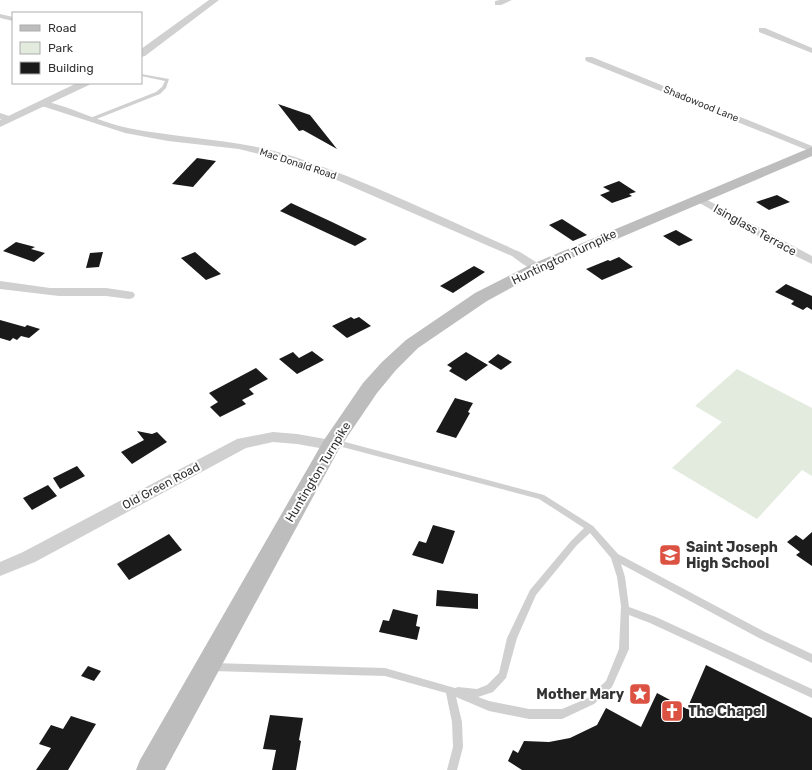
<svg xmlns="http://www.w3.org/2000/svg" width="812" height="770" viewBox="0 0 812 770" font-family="Rubik,sans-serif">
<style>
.green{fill:#e3ebdf}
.building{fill:#1a1a1a}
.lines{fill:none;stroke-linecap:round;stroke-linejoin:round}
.service{fill:#d0d0d0;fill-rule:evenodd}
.minor{fill:#d0d0d0;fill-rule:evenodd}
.tertiary{fill:#d0d0d0;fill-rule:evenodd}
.secondary{fill:#bdbdbd;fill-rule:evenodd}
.labels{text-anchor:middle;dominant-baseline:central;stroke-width:4;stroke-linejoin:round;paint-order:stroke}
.far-street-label{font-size:10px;fill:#333;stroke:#fff}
.street-label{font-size:12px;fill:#333;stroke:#fff}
.near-poi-label{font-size:14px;font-weight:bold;fill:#333;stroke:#fff;text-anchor:start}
</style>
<rect width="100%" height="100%" fill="#fff"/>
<path class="green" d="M737 369 812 408V476L802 470 757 519 672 468 722 422 695 406Z"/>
<g class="building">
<path d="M278 104 310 115 337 149 303 130 299 131Z"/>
<path d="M197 158 216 161 193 187 172 184Z"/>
<path d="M619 181 636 192 629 194 632 196 612 203 600 195 610 191 603 187Z"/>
<path d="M777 195 790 202 769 210 756 202Z"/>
<path d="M291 203 332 222 367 239 355 246 280 211Z"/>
<path d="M562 219 587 235 573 241 549 225Z"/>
<path d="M676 230 693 240 679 246 663 236Z"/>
<path d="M16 242 35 247 31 249 45 253 34 262 3 251Z"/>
<path d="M103 252 99 267 86 268 90 253Z"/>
<path d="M195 252 210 265 221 274 206 280 181 258Z"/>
<path d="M619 257 633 267 602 280 586 269 608 260 610 261Z"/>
<path d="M474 266 485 272 453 293 440 286Z"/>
<path d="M786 284 812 296V310L807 307 803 310 791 304 794 301 775 292Z"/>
<path d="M351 317 354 319 359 317 371 326 347 338 332 326Z"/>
<path d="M0 320 25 327 27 325 40 329 29 338 21 336 17 340 13 338 10 341 0 338Z"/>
<path d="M312 351 324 360 297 374 279 359 293 352 299 358Z"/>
<path d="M466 352 488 365 466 381 449 371 452 368 447 365Z"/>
<path d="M498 354 512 362 501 370 488 362Z"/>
<path d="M256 368 268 379 249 389 254 394 242 400 246 404 220 417 210 407 218 402 209 393Z"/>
<path d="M455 398 473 403 468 412 470 413 456 438 436 432Z"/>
<path d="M137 431 152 434 157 432 167 442 132 464 121 452 144 440Z"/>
<path d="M77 466 85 476 60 489 53 478Z"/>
<path d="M48 485 57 496 32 510 23 498Z"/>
<path d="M433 525 455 531 443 564 412 555 419 541 426 543Z"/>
<path d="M812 532V566L796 555 800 552 787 542 796 535 803 540Z"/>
<path d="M169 534 182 550 129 580 117 564Z"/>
<path d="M437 590 478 594V609L436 606Z"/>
<path d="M393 609 418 615 416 626 420 627 417 640 379 632 383 620 389 621Z"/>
<path d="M706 665 812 718V770H522L508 761 513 750 518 753 524 741 549 742 570 738 597 725 606 708 641 727 657 693 687 709Z"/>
<path d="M88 666 101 671 94 681 81 676Z"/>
<path d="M270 715 303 718 299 740 301 741 296 770H272L276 750 263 749Z"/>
<path d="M71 716 96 724 68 770H36L51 748 39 744 51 725 63 729Z"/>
</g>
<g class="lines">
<g class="service">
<path d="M141 74 169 79 166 88 160 94 94 120H90V118L156 92 162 87 165 81 141 76Z"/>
<path d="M334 439 544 495 593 526 618 554 765 632 812 654V663L759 638 621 564 625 577 629 607 656 617 812 689V698L650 623 629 615V649L612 687 594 704 562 719H529L489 711 456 697 462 722 463 747 457 770H447L453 747 452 722 446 693 385 676 212 671 209 670 207 667 209 664 212 663 385 668 455 688 458 687 477 689 487 685 499 673 507 638 530 590 571 541 584 528 539 499 331 444 330 442 331 440ZM590 533 611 558 617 577 621 606 619 649 606 681 588 698 562 709H529L489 701 478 697 493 692 506 678 517 638 536 595 577 545Z"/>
</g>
<g class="minor">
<path d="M500 0H512L501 5H495V1Z"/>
<path d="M0 14 13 17V21L0 18Z"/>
<path d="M759 28H765L812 48V53L759 32Z"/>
<path d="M586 57H592L812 146V152L586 61 585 59Z"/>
<path d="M45 101C73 108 100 122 128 128 183 139 239 139 292 156 370 182 445 219 520 252L544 267 542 270C532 272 520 262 512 256L339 181 283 160 239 149 168 141 125 133 42 106 40 104Z"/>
<path d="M0 113 12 117 14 119 9 122 0 119Z"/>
<path d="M698 195 812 256V264L787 252 694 200 693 198Z"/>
<path d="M0 281 50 288H106L133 292 135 295 133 298 129 299 106 296H59L0 289Z"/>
<path d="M273 432 297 434 331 440 336 441 339 445 336 449 331 450 297 444 273 442 246 448 35 562 0 576V562L23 552 237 439Z"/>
</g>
<g class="tertiary">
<path d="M209 0H219L145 56 141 57V49Z"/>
<path d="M77 83H90L89 85 0 127V120Z"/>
</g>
<path class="secondary" d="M812 147V156L544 270 487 301 418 348 396 370 377 393 339 449 165 770H136L140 760 324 440 363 383 382 362 406 340 475 293 532 264Z"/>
</g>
<defs>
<g id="school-square" transform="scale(1.15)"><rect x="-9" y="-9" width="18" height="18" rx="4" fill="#dc5242" stroke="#fff"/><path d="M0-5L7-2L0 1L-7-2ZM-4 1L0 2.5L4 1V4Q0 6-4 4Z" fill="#fff"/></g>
<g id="sight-square" transform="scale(1.15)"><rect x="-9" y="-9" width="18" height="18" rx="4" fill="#dc5242" stroke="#fff"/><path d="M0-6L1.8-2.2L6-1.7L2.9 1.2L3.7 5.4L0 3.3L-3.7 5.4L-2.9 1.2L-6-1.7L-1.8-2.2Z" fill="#fff"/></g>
<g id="church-square" transform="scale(1.15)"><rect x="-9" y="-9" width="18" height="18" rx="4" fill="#dc5242" stroke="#fff"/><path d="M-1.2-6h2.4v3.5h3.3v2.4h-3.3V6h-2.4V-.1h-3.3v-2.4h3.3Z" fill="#fff"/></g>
</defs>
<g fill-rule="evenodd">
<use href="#school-square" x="670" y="555"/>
<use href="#sight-square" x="640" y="694"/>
<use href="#church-square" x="672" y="711"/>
</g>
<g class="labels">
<g class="far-street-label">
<text transform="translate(701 104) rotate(22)">Shadowood Lane</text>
<text transform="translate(298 164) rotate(18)">Mac Donald Road</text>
</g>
<g class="street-label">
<text transform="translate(755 230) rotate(29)">Isinglass Terrace</text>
<text transform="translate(564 257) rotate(-25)">Huntington Turnpike</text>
<text transform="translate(318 472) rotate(-59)">Huntington Turnpike</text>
<text transform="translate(161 486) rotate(-28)">Old Green Road</text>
</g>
<g class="near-poi-label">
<text x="686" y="547">Saint Joseph<tspan x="686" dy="16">High School</tspan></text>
<text x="624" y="694" text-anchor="end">Mother Mary</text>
<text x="688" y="711">The Chapel</text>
</g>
</g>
<rect x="12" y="12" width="130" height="72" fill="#ffffff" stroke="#adadad"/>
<rect x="20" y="25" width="20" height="6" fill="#bdbdbd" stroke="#adadad"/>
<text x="48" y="32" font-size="12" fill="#333333">Road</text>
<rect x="20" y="42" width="20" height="12" fill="#e3ebdf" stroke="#adadad"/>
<text x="48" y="52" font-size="12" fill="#333333">Park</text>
<rect x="20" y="62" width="20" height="12" fill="#1a1a1a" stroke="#adadad"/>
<text x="48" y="72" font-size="12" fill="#333333">Building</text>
</svg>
